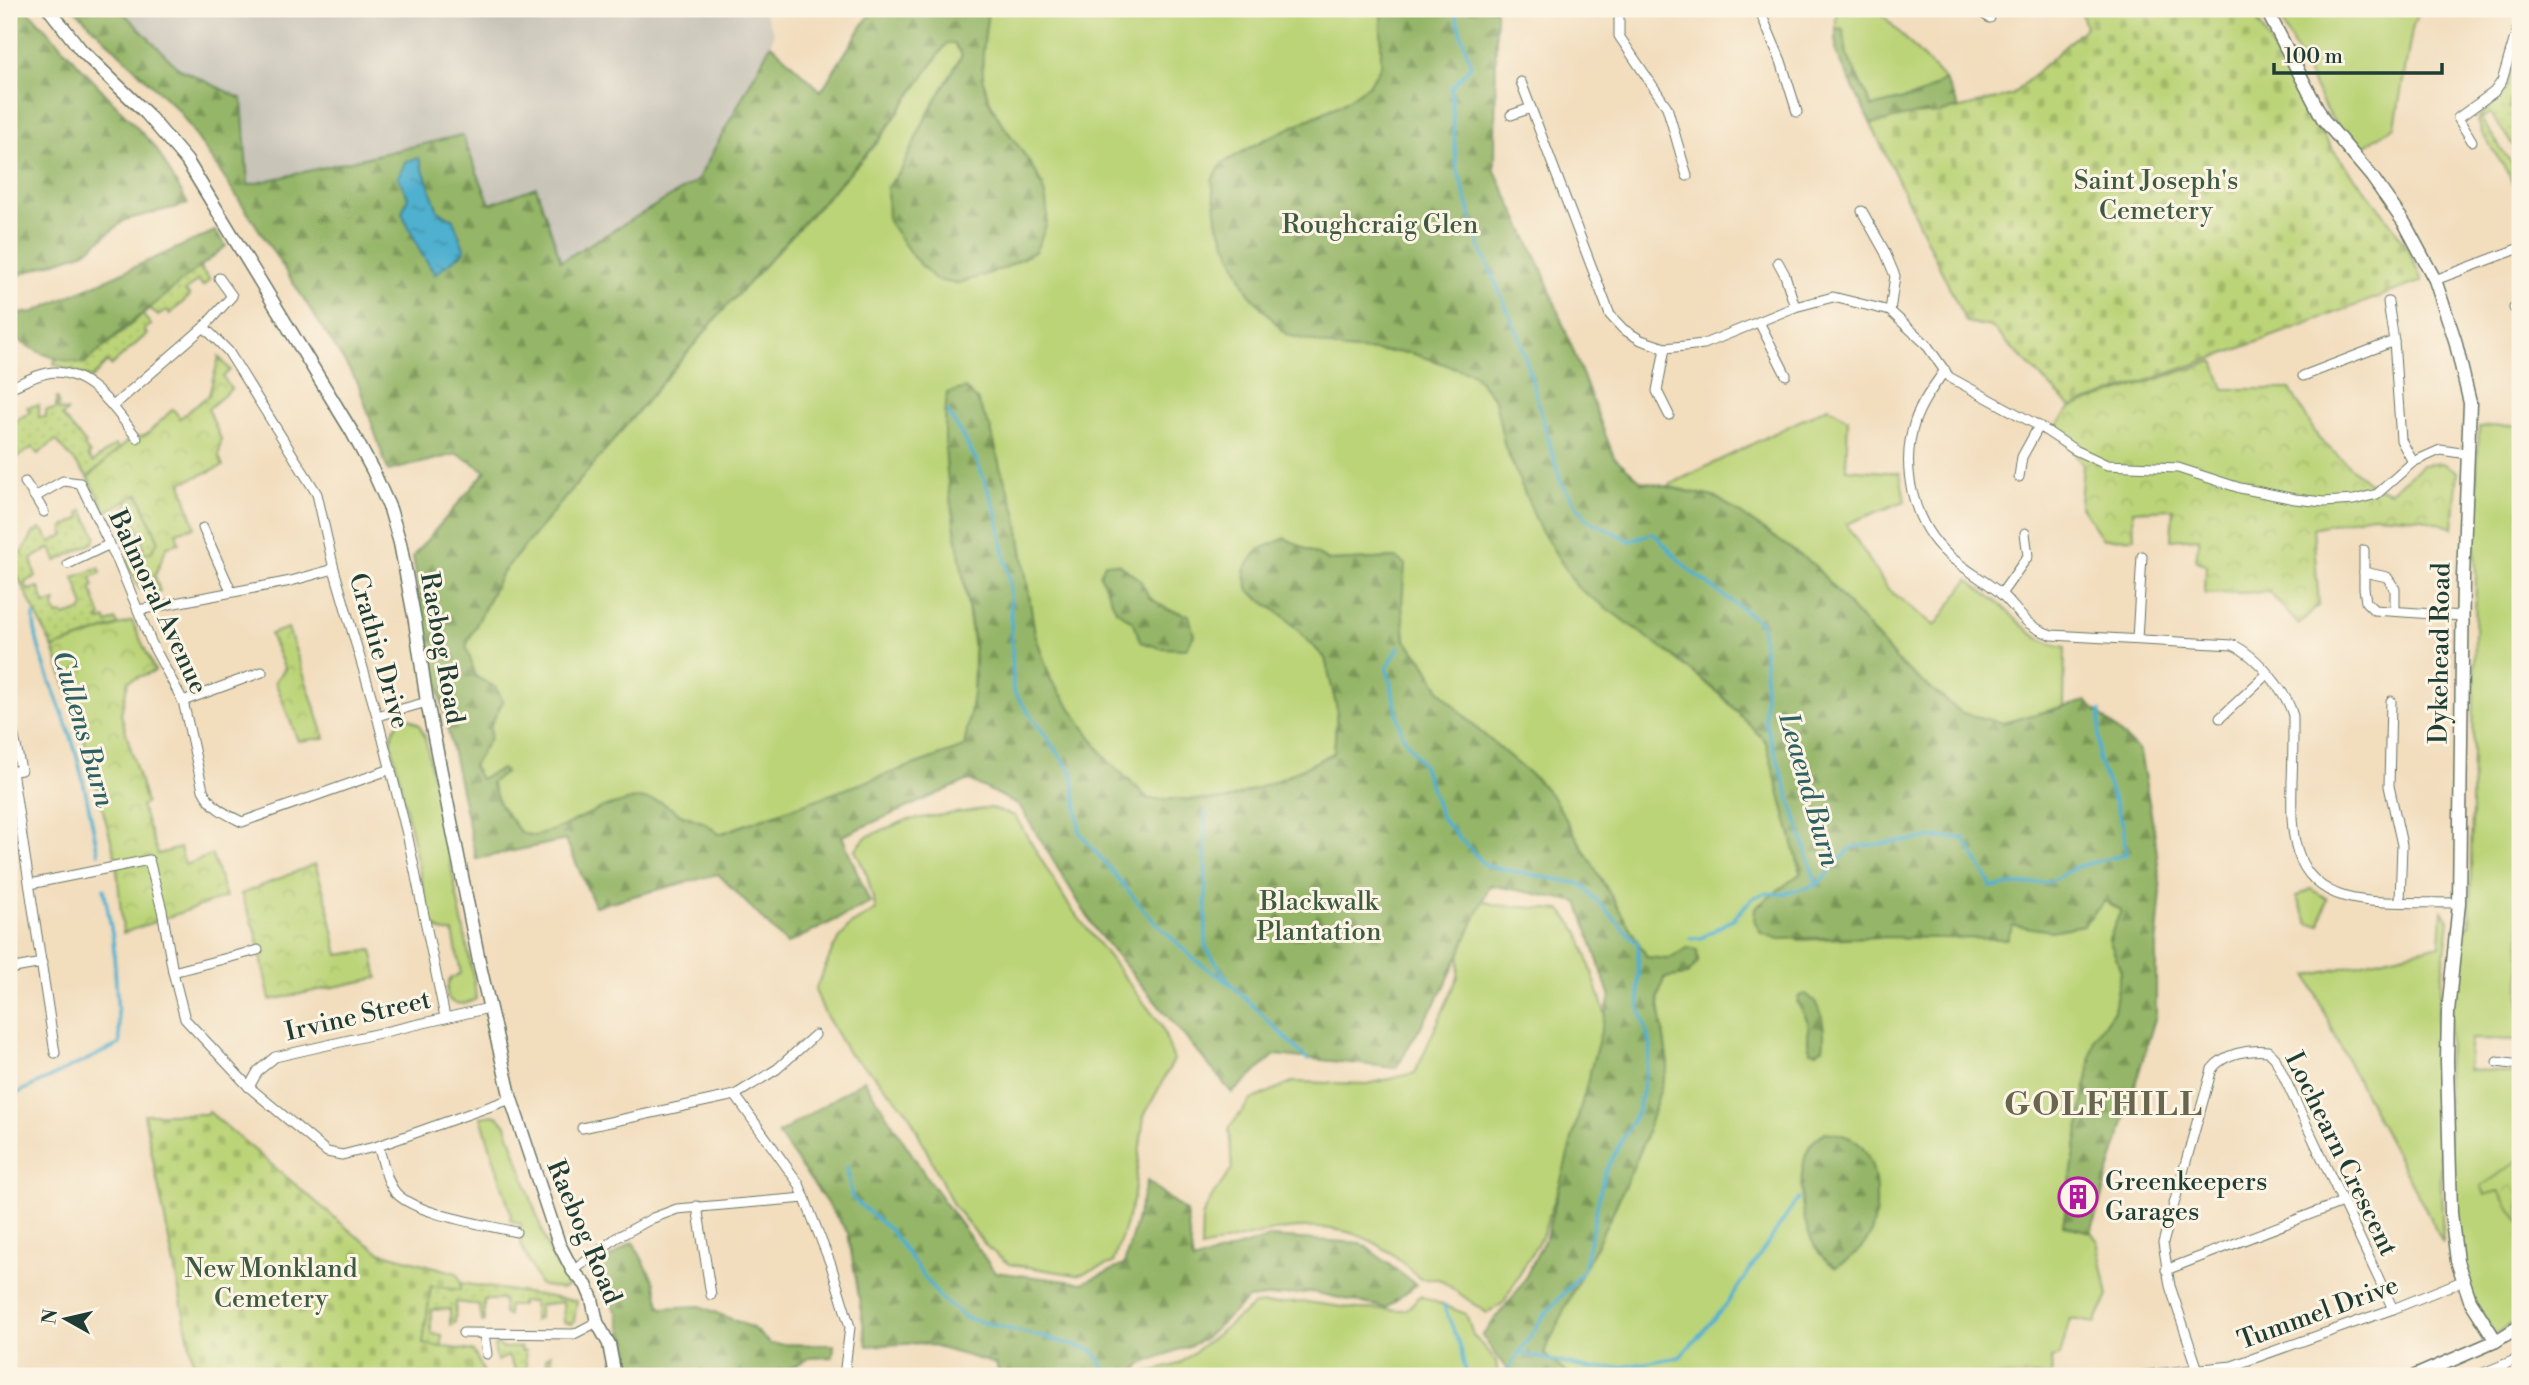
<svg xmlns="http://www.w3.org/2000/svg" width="2529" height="1385" viewBox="0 0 2529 1385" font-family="'Libre Bodoni',serif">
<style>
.industrial{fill:#c8c4b8}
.grass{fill:#bcd478;stroke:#6e8856;stroke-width:2}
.forest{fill:url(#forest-firs);stroke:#5a7a4e;stroke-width:2}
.cemetery{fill:url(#cemetery-stones);stroke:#6e8856;stroke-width:2}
.park{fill:url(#park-crowns);stroke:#6e8856;stroke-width:2}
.garden{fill:url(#garden-dots);stroke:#6e8856;stroke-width:2}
.water{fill:url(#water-ripples);stroke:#387682;stroke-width:2}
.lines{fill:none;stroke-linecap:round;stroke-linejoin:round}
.stream{stroke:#50b0cf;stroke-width:3.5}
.street-casing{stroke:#697564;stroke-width:11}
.secondary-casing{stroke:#697564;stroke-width:15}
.street{stroke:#fff;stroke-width:9}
.secondary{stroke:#fff;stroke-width:12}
.labels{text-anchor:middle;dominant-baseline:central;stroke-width:6;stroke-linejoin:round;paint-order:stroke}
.park-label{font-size:26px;fill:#3e5b42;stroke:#fcf5e5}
.street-label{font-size:26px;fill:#1f3d34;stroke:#fcf5e5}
.poi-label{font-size:26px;fill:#1f3d34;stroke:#fcf5e5;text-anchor:start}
.water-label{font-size:28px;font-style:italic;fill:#2e6062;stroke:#fcf5e5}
.district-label{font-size:33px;font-weight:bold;letter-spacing:2px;fill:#69664e;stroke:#fcf5e5}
</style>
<defs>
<pattern id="forest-firs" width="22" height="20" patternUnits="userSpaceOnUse" patternTransform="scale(1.75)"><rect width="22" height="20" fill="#95b668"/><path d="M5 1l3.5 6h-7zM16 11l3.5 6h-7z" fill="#799556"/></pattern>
<pattern id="cemetery-stones" width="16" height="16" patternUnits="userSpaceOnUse" patternTransform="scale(1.75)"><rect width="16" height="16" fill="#bcd478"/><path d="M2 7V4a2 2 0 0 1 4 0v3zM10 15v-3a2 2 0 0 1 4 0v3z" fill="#a1b768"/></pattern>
<pattern id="park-crowns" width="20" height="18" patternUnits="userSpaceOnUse" patternTransform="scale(1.75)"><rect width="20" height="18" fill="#bcd478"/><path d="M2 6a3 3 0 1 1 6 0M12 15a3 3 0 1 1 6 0" fill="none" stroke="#a1b768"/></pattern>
<pattern id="garden-dots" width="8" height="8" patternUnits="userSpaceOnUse" patternTransform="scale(1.75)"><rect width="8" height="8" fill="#bcd478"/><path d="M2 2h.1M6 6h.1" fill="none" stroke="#a1b768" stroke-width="1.8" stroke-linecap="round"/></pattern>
<pattern id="water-ripples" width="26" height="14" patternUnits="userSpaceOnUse" patternTransform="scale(1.75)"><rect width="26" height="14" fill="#50b0cf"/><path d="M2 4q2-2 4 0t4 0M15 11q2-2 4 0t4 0" fill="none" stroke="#4290a9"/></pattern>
</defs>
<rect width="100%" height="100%" fill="#fcf5e5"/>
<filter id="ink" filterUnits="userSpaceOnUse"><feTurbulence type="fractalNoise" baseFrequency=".0143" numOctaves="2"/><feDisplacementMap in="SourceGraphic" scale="14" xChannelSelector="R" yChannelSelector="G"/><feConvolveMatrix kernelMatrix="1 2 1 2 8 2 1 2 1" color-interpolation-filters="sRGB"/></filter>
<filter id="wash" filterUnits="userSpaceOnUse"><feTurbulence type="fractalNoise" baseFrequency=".00686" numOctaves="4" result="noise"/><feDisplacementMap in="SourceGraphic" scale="28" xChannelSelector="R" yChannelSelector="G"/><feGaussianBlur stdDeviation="1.57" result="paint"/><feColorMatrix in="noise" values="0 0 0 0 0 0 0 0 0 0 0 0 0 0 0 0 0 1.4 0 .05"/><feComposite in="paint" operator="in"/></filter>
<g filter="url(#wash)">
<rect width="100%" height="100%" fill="#f2ddbd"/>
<path class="industrial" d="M120 9H762L774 32 771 44 697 181 561 262 536 188 490 204 462 135 248 185 242 99 178 68Z"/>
<g class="grass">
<path d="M988 9H1381V66L1369 85 1342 104 1264 140 1223 163 1343 349 1411 353 1474 374 1495 400 1505 447 1673 656 1722 696 1766 742 1801 873 1755 908 1799 940 1873 937 2013 924 2051 931 2105 901 2121 911 2109 939 2121 971 2114 1010 2094 1040 2063 1225 2091 1232 2097 1240 2108 1296 2095 1323 2070 1319 2060 1356 2051 1358 2052 1376H1570L1544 1354 1572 1292 1611 1216 1643 1145 1668 1065 1658 998 1664 978 1688 948 1668 959 1647 957 1554 799 1537 780 1476 728 1441 692 1422 659 1405 640 1396 558 1329 561 1285 538 1249 591 1286 618 1325 658 1337 709 1334 753 1279 780 1226 800 1149 799 1107 760 1051 680 1035 634 1016 512 1000 467 991 429 946 462 974 649 973 701 964 747 719 834 705 823 680 814 661 802 601 808 562 827 535 837 520 832 500 805 491 782 505 773 502 769 480 779 472 766 490 738 491 724 503 701 495 687 476 677 466 646 501 574 718 316 877 143 947 43 954 42 962 55 924 121 901 171 887 187 1043 185C1023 150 989 116 982 75 980 56 986 28 988 9Z"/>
<path d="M1836 9H1877L1945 80 1920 95 1872 107 1847 55 1843 29 1836 30Z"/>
<path d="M2275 9H2421L2413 25 2395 126 2357 151 2327 112Z"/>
<path d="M1828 407 1848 419 1846 469 1900 473 1905 501 1846 524 1888 589 1935 626 1968 580C1980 589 1993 598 2004 608 2026 628 2034 642 2065 647L2064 706 2003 723 1962 713 1900 664 1813 564 1717 498 1667 486Z"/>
<path d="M2520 425V1040L2471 1039 2468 1069 2520 1074V1318L2495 1335 2473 1299 2453 1232 2447 1073 2456 939 2470 923 2476 574 2474 535 2479 427Z"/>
<path d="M409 718 419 725 425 737 474 981 476 999C457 1009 440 1003 450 979L461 973 453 932C440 933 438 930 430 919L391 741C393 730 396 720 409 718Z"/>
<path d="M991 808 1015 816 1068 904 1161 1025 1174 1060 1144 1116 1133 1201 1113 1263 1077 1275 1009 1264 988 1248 953 1205 908 1112 872 1073 848 1053 824 1012 815 990 834 947 849 926 876 910 867 875 855 850 866 837 907 820Z"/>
<path d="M2311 889 2327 899 2320 925 2309 924 2296 897Z"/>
<path d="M1454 891 1496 905 1561 910 1579 932 1611 1032 1543 1234 1503 1303 1487 1313 1439 1279H1420C1405 1264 1389 1249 1369 1240 1316 1214 1254 1235 1201 1248L1202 1217 1212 1197 1232 1169 1229 1128 1251 1100 1292 1082 1368 1084 1415 1073 1458 977 1462 919Z"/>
<path d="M2442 911 2449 920 2436 1029 2443 1243C2398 1155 2347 1068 2308 976L2440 945Z"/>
<path d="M492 1115 499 1117 506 1125 550 1254 568 1286 561 1289 540 1285 521 1245V1224L510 1220 511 1214 481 1117Z"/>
<path d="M1420 1296 1466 1314 1473 1335 1496 1361 1498 1376H1144L1147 1373 1179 1364 1254 1305 1306 1302 1358 1309 1406 1310Z"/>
</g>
<g class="forest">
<path d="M9 9H27L156 148 188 204 125 220 85 252 23 273 9 283Z"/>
<path d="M74 9H120L178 68 242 99 248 185 462 135 490 204 536 187 561 261 697 181 771 44 821 91 873 9H988C985 40 976 76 991 105 1010 143 1051 173 1047 220 1046 230 1039 241 1036 251L1005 268 957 284 936 280 913 257 888 221 887 187 901 171 924 121 962 55 954 43H947L877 142 718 316 501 574 466 646 476 677 495 687 503 701 491 724 490 738 473 766 480 779 502 769 505 772 491 783 500 805 521 833 536 836 562 827 601 808 639 798 661 802 680 814 705 823 719 834 964 747C970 715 977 680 974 647 965 562 937 478 947 393L965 388 977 400 991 429 1000 467 1016 512 1035 634 1051 680 1107 760 1149 799 1226 800 1279 780 1334 753 1337 709 1325 658 1286 618 1249 591 1244 570 1258 550 1285 538 1329 561 1396 558 1405 564 1402 604 1405 640 1422 659 1441 692 1476 728 1537 780 1554 799 1647 957 1668 959 1688 948 1697 950 1698 962 1687 975 1664 978 1658 998 1668 1065 1643 1145 1611 1216 1571 1295 1544 1354 1570 1376H1512L1482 1336 1521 1286 1546 1237 1610 997 1578 902 1490 885 1444 988 1396 1068 1275 1055 1232 1093 1097 932 1019 805 969 780 842 836 870 903 787 944 718 874 595 906 566 840 476 859 422 611 413 556 486 471 457 454 388 471 358 383 252 219 179 111Z"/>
<path d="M1381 9H1496L1495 171 1541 267 1614 457 1641 481 1717 498 1813 564 1900 664 1962 713 2003 723 2086 701 2140 752 2155 836 2161 892 2156 947V1015L2091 1232 2063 1225 2094 1039 2114 1010 2121 971 2109 939 2121 910 2105 901 2083 925 2051 931 2013 925 2007 939 1873 937 1779 939 1761 933 1754 920 1755 908 1801 873 1766 742 1722 696 1673 656 1577 587 1539 527 1505 447 1495 400 1474 374 1411 353 1343 349 1287 335 1249 294 1218 225 1212 180 1223 163 1264 140 1342 104 1369 85 1381 66Z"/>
<path d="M1843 29 1847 55 1872 107 1920 95 1945 80 1959 108 1941 113 1927 128V112L1871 124 1836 52V30Z"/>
<path d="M215 231 226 246 124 328 84 364C52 359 34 353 9 333V299L18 314 34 312Z"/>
<path d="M1105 563 1119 564 1140 580 1149 597 1167 609 1189 615 1194 635 1186 649 1160 648 1141 642 1133 622 1116 610 1100 575Z"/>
<path d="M1806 994C1823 1005 1826 1030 1823 1048L1817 1052 1811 1051C1805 1042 1810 1033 1808 1023 1806 1015 1800 1009 1797 1002L1799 996Z"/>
<path d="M864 1080 928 1179 995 1272 1082 1283 1124 1265 1147 1181 1186 1212 1193 1262 1270 1237 1361 1243 1416 1285 1386 1308 1312 1292 1248 1299 1202 1341 1141 1364 1133 1376H1000L996 1364 922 1343 867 1346 848 1233 778 1134Z"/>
<path d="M1825 1132C1837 1133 1852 1136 1860 1145 1879 1164 1881 1217 1868 1239 1860 1252 1849 1260 1836 1267 1800 1250 1794 1179 1809 1147 1812 1141 1820 1136 1825 1132Z"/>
<path d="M633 1242 654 1281 661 1308 700 1306 753 1328 770 1344 834 1345 833 1357 809 1358 777 1376H634L617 1312 600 1286 599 1265Z"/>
</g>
<g class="cemetery">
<path d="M2080 9H2252C2276 55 2299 101 2329 144 2361 188 2403 228 2422 281L2219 356 2071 407 1991 327 1966 322 1871 124 1914 115 1941 113 2012 95 2086 27Z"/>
<path d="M208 1111 354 1234 380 1252 457 1273 461 1283 460 1290 431 1287 423 1344 473 1351 486 1376H196L144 1114H206Z"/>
</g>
<g class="park">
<path d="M219 357 230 370 223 377 231 389 208 409 221 439 219 456 223 466 181 483 195 527 176 532 179 543 167 546 155 576 160 592 151 596 139 588 126 561 152 551 158 540 139 494 106 512 88 477 128 441 146 435 173 409 180 418 209 395Z"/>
<path d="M2214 361 2224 389H2290L2319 439 2371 485 2390 492 2422 465 2443 463 2458 472 2453 528 2423 518 2371 515 2313 528 2319 605 2299 625 2269 592 2205 594 2206 565 2196 560 2199 538 2171 540 2173 509 2133 511 2134 538 2103 539 2080 505 2083 464 2055 428 2071 407Z"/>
<path d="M132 621 155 671 128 681 121 714 146 803 141 806 158 854 180 848 185 865 212 855 226 897 123 933 116 859 82 732 53 648Z"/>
<path d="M288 628 325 738 298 741 275 681 285 669 270 634Z"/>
<path d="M315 864 327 902 338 955 372 950 378 978 270 1000 256 933 241 894Z"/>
<path d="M2520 1159V1223L2498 1191 2485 1195 2481 1187Z"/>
</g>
<g class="garden">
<path d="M2520 42V73L2509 108 2520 110V155L2490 113 2481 119 2518 173 2520 172V200L2509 175 2482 133 2477 121C2480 110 2497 103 2504 92 2512 78 2516 57 2520 42Z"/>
<path d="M199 267 210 280 203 286 198 280 185 291 190 296 170 314 167 310 158 316 150 308 143 315 151 325 144 330 147 334 111 366 107 362 92 378 54 364 55 359 84 364Z"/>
<path d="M56 398H58L59 410 67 411 62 416 86 444 84 446 90 454 88 456 93 462 115 445 119 449 88 477 56 440 38 454 33 447 12 461 16 466 15 469 9 466V424L30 412 27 407 39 405V417H46V410L56 409Z"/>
<path d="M138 494 158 540 152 551 137 557 135 552 143 549V542L131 511 126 512 124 508 129 506 127 500Z"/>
<path d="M83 510 96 536 93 543 56 561 51 548 31 559 36 577 25 582 28 590 39 587 44 604 56 602 54 606 57 615 63 614 64 616 81 611 84 607 74 577 99 568 101 573 91 577 94 586 91 587 101 617 98 619 100 621 106 619 107 623 116 620 118 625 53 648 9 559V553L13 555 16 550 22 553 34 532 37 533 38 529 43 530 50 542 65 535 62 528 81 518 79 513Z"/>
<path d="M461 1283 577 1301 574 1321 572 1324 564 1322 563 1302 539 1305V1318L534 1321V1302H521V1306H508V1316L504 1314 503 1300H484V1322H482L479 1305 456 1302 455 1323 450 1325V1309L431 1310V1334L442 1335V1347L423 1344 431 1286 460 1290Z"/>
<path d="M497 1343 502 1348 521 1347V1351H525L527 1374 547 1372 546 1358 551 1354 553 1370 579 1368 581 1376H514L517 1374 508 1356 497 1361 494 1346Z"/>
</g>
<path class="water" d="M419 158 438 211 453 219 465 251 435 274 421 253 402 213 408 197 398 177 406 161Z"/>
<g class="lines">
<g class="stream">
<path d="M1454 9 1471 66 1451 88 1456 164 1480 247 1520 339 1561 483 1587 519 1630 541 1653 533 1689 570 1761 623 1765 662V721L1817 885 1852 847 1930 838H1964L1992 887 2049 882 2076 867 2126 854 2123 824 2098 759 2100 711"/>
<path d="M948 412 977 461 997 514 1010 584 1013 691 1072 772 1080 833 1151 918 1195 960 1233 986 1308 1060"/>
<path d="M34 615C32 646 63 710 73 743 84 779 91 816 98 853"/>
<path d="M1399 647 1387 668 1402 734 1423 766 1442 819 1486 866 1581 884 1638 944 1639 1006 1651 1046 1638 1110 1604 1174 1583 1271 1543 1317 1504 1376"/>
<path d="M1205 812 1206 948 1231 984"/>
<path d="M1690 938H1701L1733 919 1753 898 1765 893 1782 894 1817 885"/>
<path d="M9 1097 120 1044 113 939 104 889"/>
<path d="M847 1167 852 1198 890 1230 940 1298 966 1318 1093 1350 1109 1376"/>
<path d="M1444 1306 1461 1349 1466 1376"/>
<path d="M1519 1353 1590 1369 1622 1367 1680 1357 1726 1305 1798 1199"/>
</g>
</g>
</g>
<g filter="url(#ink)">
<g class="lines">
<g class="street-casing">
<g id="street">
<path d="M1619 9V36L1667 107 1687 176"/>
<path d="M1759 9 1781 61 1797 112"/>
<path d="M1976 9 1990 18"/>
<path d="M2507 9 2520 12"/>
<path d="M1521 82 1610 315 1623 329 1641 340 1665 348 1704 344 1795 307 1833 297 1890 311 1926 344 1949 377 2039 426 2075 450 2107 465 2178 468 2240 488 2295 499 2324 502 2354 500 2377 494 2413 462 2440 450 2468 454"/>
<path d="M1511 115 1531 108"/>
<path d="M2472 141 2458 118 2494 92 2502 81 2520 20"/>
<path d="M1862 211 1885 252 1895 276 1890 311"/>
<path d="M1778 262 1785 275 1795 307"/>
<path d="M2435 280 2520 248"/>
<path d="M2388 302 2394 341 2401 440 2413 462"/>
<path d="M2514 308 2520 307"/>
<path d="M1759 322 1786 375"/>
<path d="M204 327 228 351 317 494 334 569 377 716 408 838 445 1017"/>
<path d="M1665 348 1657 391 1669 415"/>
<path d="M1945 370C1934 386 1921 403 1915 421 1900 466 1912 522 1947 554 1963 568 1982 579 1999 592 2021 611 2021 625 2052 635L2233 645C2256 655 2287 692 2293 716 2293 738 2293 759 2292 781 2291 828 2289 881 2346 897 2374 905 2428 902 2459 903"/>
<path d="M2303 376 2394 341"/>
<path d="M9 388C22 383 41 372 55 372 93 373 117 412 137 438"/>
<path d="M113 406 204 327 232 296 219 278"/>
<path d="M2019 477 2022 457 2039 426"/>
<path d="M25 482 35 497"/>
<path d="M44 512 35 497 63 481 80 483 118 562 152 644 183 701 203 790C212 808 224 813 242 822L391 769"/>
<path d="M203 528 231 591"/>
<path d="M2364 550V588L2366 602 2374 610 2463 616"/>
<path d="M68 564 110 544"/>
<path d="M2364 572 2387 577 2395 589V611"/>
<path d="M2001 594 2028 556 2025 533"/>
<path d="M138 610 291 581 334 569"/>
<path d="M2137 639 2142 556"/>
<path d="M183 701 262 672"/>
<path d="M2391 701 2389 786 2402 845 2400 901"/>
<path d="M9 713 21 770 9 772"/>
<path d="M377 716 427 702"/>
<path d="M2220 718 2267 674"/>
<path d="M12 771 55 1053"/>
<path d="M30 884 149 860 162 910 173 972 185 1019 249 1087 327 1152 342 1155 378 1146 511 1099"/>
<path d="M9 969 42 963"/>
<path d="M173 972 258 950"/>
<path d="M2497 1062 2520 1065"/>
<path d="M249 1087 258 1071 275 1057 489 1008"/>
<path d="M735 1095 799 1184 831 1265 850 1327 844 1376"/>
<path d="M582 1128 735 1095 777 1069 815 1035"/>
<path d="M378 1146C383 1160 386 1182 396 1193 417 1215 484 1224 516 1232"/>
<path d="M697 1206 711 1295"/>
<path d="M2166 1270 2342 1202"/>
<path d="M573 1271 616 1238 653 1218 677 1209 805 1198"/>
<path d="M463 1333 574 1334 597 1322"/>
<path d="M484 1334 487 1354"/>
<path d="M2198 1370 2170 1286 2163 1243 2212 1069C2224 1053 2249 1049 2268 1051L2275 1058 2393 1309"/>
<path d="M2143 1375 2232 1366 2393 1309 2462 1281"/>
<path d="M2476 1376 2520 1358"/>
</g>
</g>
<g class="secondary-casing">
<g id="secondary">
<path d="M49 9 81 50 146 113 187 161 352 432 373 471 390 509 400 543 415 621 427 702 480 966 511 1099 559 1244 573 1271 586 1285 592 1299 597 1322 609 1344 615 1376"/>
<path d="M2266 9 2323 119 2372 177 2405 224 2435 280 2455 340 2470 403 2463 577 2459 903 2448 1012 2447 1061 2451 1213 2457 1261 2470 1300 2496 1341"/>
<path d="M2415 1376 2496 1341 2520 1326"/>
</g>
</g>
<use href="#street" class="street"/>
<use href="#secondary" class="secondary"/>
</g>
</g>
<defs>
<g id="building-ring" transform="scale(2.0125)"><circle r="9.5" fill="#fcf5e5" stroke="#b5179e" stroke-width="1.5"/><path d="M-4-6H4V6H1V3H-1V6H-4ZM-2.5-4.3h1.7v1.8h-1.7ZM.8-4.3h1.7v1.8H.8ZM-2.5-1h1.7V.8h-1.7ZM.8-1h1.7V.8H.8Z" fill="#b5179e"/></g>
</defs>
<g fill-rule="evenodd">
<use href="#building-ring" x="2078" y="1197"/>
</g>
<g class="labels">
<g class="park-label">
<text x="2156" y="181">Saint Joseph's<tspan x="2156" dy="30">Cemetery</tspan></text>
<text x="1380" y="225">Roughcraig Glen</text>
<text x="1319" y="902">Blackwalk<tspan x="1319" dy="30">Plantation</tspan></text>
<text x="271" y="1269">New Monkland<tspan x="271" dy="30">Cemetery</tspan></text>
</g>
<g class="street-label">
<text transform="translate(158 602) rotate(65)">Balmoral Avenue</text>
<text transform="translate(442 648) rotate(80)">Raebog Road</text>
<text transform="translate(379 651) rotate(74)">Crathie Drive</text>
<text transform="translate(2440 653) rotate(-89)">Dykehead Road</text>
<text transform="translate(358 1016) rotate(-13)">Irvine Street</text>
<text transform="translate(2341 1154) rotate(64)">Lochearn Crescent</text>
<text transform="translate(584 1232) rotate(67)">Raebog Road</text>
<text transform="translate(2318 1313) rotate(-20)">Tummel Drive</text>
</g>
<g class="poi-label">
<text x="2105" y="1182">Greenkeepers<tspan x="2105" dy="30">Garages</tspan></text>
</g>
<g class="water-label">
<text transform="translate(83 729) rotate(74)">Cullens Burn</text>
<text transform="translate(1809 790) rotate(74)">Leaend Burn</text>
</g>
<g class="district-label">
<text x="2104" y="1105">GOLFHILL</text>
</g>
</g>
<rect width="2529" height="1385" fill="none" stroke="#fcf5e5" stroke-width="35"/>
<g transform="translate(66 1319) rotate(278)" stroke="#fcf5e5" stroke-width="5" paint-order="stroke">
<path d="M0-5L12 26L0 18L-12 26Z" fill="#1f3d34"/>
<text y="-10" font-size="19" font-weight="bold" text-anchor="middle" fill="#1f3d34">N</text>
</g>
<path d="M2274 63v10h168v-10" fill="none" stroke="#1f3d34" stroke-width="3.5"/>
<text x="2284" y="63" font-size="21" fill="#1f3d34" stroke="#fcf5e5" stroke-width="5" paint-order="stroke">100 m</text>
</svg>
